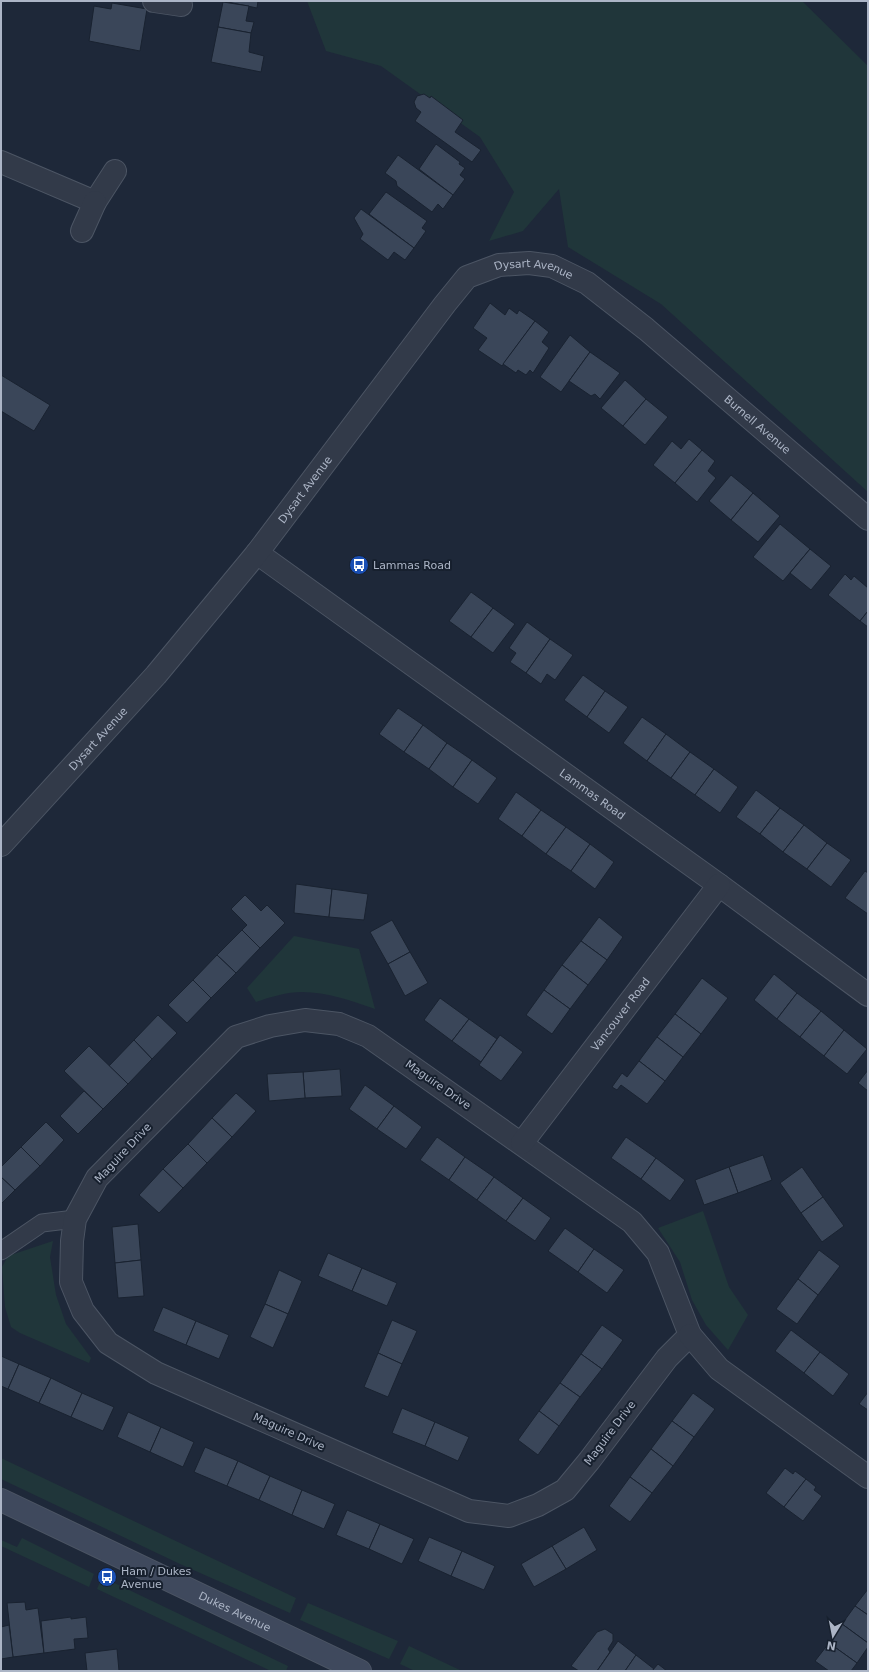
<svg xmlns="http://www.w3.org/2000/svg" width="869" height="1672" viewBox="0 0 869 1672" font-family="'DejaVu Sans',sans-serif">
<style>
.green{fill:#20363a}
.building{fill:#3a4659;stroke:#192230}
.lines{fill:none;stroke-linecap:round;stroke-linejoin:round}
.lane-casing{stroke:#4c5564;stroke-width:19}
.street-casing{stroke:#4c5564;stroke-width:24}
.secondary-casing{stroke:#4c5564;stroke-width:24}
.lane{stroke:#323a49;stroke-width:17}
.street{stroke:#323a49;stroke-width:22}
.secondary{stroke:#3f495d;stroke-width:22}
.labels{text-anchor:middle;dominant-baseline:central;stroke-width:4;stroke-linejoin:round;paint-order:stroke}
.street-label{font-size:11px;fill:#acb5c6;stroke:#17202e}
.poi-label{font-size:11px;fill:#acb5c6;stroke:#17202e;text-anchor:start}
</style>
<rect width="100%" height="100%" fill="#1e2839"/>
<g class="green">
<path d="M307 1H802L868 66V492L661 304 568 247 559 189 523 231 489 241 514 192 480 137 381 66 326 51Z"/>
<path d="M294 936 359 949 375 1009C352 1001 327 992 302 992 287 992 270 997 256 1002L247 988Z"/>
<path d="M703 1211 729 1287 748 1315 728 1350 706 1325 692 1300 680 1262 658 1228Z"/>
<path d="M53 1241 50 1257 56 1295 66 1324 91 1358 89 1363 20 1333 11 1327 5 1307 2 1267 8 1256Z"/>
<path d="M1 1458 296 1598 290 1613 180 1564 1 1479Z"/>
<path d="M22 1538 94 1574 89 1587 1 1546V1540L17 1547Z"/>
<path d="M102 1577 288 1666 286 1671H271L97 1589Z"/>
<path d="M308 1603 398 1641 389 1659 300 1620Z"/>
<path d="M409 1646 462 1671H415L400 1664Z"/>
</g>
<g class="building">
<path d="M223 1H258L257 8Z"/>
<path d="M223 2 249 6 246 21 254 22 251 33 218 27Z"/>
<path d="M112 3 147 9 140 51 89 41 94 6 111 9Z"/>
<path d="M218 27 251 33 249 52 264 56 261 72 211 62Z"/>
<path d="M424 94 430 98 431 96 463 120 455 132 481 150 472 162 415 121 421 112 416 108 414 102 417 96Z"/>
<path d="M436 144 460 162 459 164 465 168 460 175 465 179 453 195 419 169Z"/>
<path d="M398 155 453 195 443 209 438 204 432 212 397 186 396 181 385 173Z"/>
<path d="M386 192 427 221 422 228 426 231 414 248 369 214Z"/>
<path d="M361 209 414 248 405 260 394 252 388 260 360 239 363 234 354 218Z"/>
<path d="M490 303 505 315 509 308 517 314 519 310 535 321 502 366 478 350 487 338 473 328Z"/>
<path d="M535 321 549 332 542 342 549 348 533 373 530 370 526 375 518 370 516 373 503 364Z"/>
<path d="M570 335 590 352 561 392 540 377Z"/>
<path d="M590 352 620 373 600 399 595 394 591 396 569 381Z"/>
<path d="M1 375 50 405 34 431 1 411Z"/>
<path d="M625 380 646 399 623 426 601 408Z"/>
<path d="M646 399 668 417 645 445 623 426Z"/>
<path d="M689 439 702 450 675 483 653 465 672 441 681 449Z"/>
<path d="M702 450 715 461 708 471 716 478 697 502 675 483Z"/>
<path d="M731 475 753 493 731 520 709 501Z"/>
<path d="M753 493 780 516 758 542 731 520Z"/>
<path d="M780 524 810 549 783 581 753 557Z"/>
<path d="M810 549 831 566 811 590 790 573Z"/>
<path d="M845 574 851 580 854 576 868 588V611L860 621 828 595Z"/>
<path d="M471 592 493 608 471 637 449 621Z"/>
<path d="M493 608 515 624 493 653 471 637Z"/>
<path d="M868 611V627L860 621Z"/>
<path d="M527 622 550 639 526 673 510 662 516 653 509 648Z"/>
<path d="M550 639 573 655 555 680 547 674 541 684 526 673Z"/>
<path d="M583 675 605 691 587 717 564 700Z"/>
<path d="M605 691 628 707 609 733 587 717Z"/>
<path d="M398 708 423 725 404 752 379 734Z"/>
<path d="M642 717 666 734 647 761 623 743Z"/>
<path d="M423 725 447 743 429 769 404 752Z"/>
<path d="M666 734 690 752 671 778 647 761Z"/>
<path d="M447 743 472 760 453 787 429 769Z"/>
<path d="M690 752 714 769 695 795 671 778Z"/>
<path d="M472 760 497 778 478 804 453 787Z"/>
<path d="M714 769 738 787 720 813 695 795Z"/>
<path d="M756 790 780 808 760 834 736 817Z"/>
<path d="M516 792 541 810 522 836 498 819Z"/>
<path d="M780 808 804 825 783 852 760 834Z"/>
<path d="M541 810 566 827 546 854 522 836Z"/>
<path d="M804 825 827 843 807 869 783 852Z"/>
<path d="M566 827 590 844 571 871 546 854Z"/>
<path d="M827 843 851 860 831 887 807 869Z"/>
<path d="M590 844 614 862 595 889 571 871Z"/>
<path d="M865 871 868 873V914L845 898Z"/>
<path d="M296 884 332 889 329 917 294 913Z"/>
<path d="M332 889 368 894 364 920 329 917Z"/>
<path d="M245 895 261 911 267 905 285 923 260 948 242 930 247 925 231 909Z"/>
<path d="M599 917 623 937 607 960 581 941Z"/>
<path d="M392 920 410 952 388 964 370 932Z"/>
<path d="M242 930 260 948 236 973 217 955Z"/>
<path d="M581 941 607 960 588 985 562 965Z"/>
<path d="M410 952 428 983 405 996 388 964Z"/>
<path d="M217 955 236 973 211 998 193 980Z"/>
<path d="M562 965 588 985 570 1009 544 990Z"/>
<path d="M774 974 797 993 777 1019 754 1000Z"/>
<path d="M702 978 728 998 701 1034 675 1014Z"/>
<path d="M193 980 211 998 187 1023 168 1005Z"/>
<path d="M544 990 570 1009 552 1034 526 1015Z"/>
<path d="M797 993 821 1011 800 1037 777 1019Z"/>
<path d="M440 998 469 1019 452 1041 424 1020Z"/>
<path d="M821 1011 844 1030 824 1056 800 1037Z"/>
<path d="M675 1014 701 1034 683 1057 657 1037Z"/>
<path d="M158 1015 177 1033 152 1059 134 1040Z"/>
<path d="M469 1019 497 1039 481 1062 452 1041Z"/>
<path d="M844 1030 867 1049 847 1074 824 1056Z"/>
<path d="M500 1035 523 1052 501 1081 479 1065Z"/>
<path d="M657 1037 683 1057 665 1081 639 1061Z"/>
<path d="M134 1040 152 1059 128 1084 109 1066Z"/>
<path d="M89 1046 128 1084 103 1109 64 1071Z"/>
<path d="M639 1061 665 1081 647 1104 621 1085 617 1090 612 1087 622 1073 627 1077Z"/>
<path d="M340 1069 342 1096 305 1098 303 1072Z"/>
<path d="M868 1070V1091L858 1083Z"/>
<path d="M303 1072 305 1098 269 1101 267 1074Z"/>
<path d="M365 1085 394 1106 377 1129 349 1109Z"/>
<path d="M84 1091 103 1109 78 1134 60 1116Z"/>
<path d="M236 1093 256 1111 232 1137 212 1118Z"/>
<path d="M394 1106 422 1127 406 1149 377 1129Z"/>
<path d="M212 1118 232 1137 207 1163 188 1144Z"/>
<path d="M46 1122 64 1140 40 1166 21 1147Z"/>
<path d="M437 1137 465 1157 449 1180 420 1160Z"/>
<path d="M626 1137 656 1158 641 1179 611 1158Z"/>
<path d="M188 1144 207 1163 183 1188 163 1169Z"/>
<path d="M21 1147 40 1166 15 1190 1 1177V1167Z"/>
<path d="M763 1155 772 1180 738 1193 729 1167Z"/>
<path d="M465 1157 494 1177 477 1200 449 1180Z"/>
<path d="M656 1158 685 1180 670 1201 641 1179Z"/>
<path d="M729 1167 738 1193 704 1205 695 1180Z"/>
<path d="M802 1167 823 1197 801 1213 780 1183Z"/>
<path d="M163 1169 183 1188 159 1213 139 1195Z"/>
<path d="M1 1177 15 1190 1 1204Z"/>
<path d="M494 1177 523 1198 506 1221 477 1200Z"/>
<path d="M823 1197 844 1226 822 1242 801 1213Z"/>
<path d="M523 1198 551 1218 535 1241 506 1221Z"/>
<path d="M138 1224 141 1260 115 1263 112 1227Z"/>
<path d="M565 1228 594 1249 578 1272 548 1251Z"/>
<path d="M594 1249 624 1270 607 1293 578 1272Z"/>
<path d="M819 1250 840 1266 818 1295 798 1279Z"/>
<path d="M328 1253 362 1268 352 1291 318 1276Z"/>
<path d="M141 1260 144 1296 118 1298 115 1263Z"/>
<path d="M362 1268 397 1283 387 1306 352 1291Z"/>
<path d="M279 1270 302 1281 288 1314 265 1304Z"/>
<path d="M798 1279 818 1295 797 1324 776 1309Z"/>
<path d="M265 1304 288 1314 273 1348 250 1337Z"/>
<path d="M163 1307 196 1321 186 1345 153 1331Z"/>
<path d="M392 1320 417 1331 402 1364 378 1353Z"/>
<path d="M196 1321 229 1335 219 1359 186 1345Z"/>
<path d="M602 1325 623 1340 602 1369 581 1354Z"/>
<path d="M791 1330 820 1352 804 1373 775 1351Z"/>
<path d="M820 1352 849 1374 833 1396 804 1373Z"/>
<path d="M378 1353 402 1364 388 1397 364 1387Z"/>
<path d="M581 1354 602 1369 580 1397 560 1383Z"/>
<path d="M1 1356 19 1364 8 1389 1 1386Z"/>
<path d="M19 1364 51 1378 39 1403 8 1389Z"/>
<path d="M51 1378 82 1393 71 1417 39 1403Z"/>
<path d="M560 1383 580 1397 559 1426 539 1411Z"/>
<path d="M868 1392V1410L859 1404Z"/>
<path d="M82 1393 114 1407 103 1431 71 1417Z"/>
<path d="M693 1393 715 1409 694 1437 672 1421Z"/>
<path d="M402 1408 435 1422 425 1446 392 1433Z"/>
<path d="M539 1411 559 1426 538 1455 518 1440Z"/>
<path d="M128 1412 161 1427 150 1452 117 1437Z"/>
<path d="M672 1421 694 1437 673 1466 651 1449Z"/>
<path d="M435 1422 469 1437 458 1461 425 1446Z"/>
<path d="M161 1427 194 1442 183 1467 150 1452Z"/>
<path d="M205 1447 238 1461 227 1486 194 1472Z"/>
<path d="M651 1449 673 1466 652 1493 630 1477Z"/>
<path d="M238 1461 270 1476 259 1500 227 1486Z"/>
<path d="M785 1468 793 1474 795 1471 806 1479 784 1507 766 1493Z"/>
<path d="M270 1476 302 1490 292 1515 259 1500Z"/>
<path d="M630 1477 652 1493 630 1522 609 1506Z"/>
<path d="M806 1479 816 1487 814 1490 822 1496 803 1521 784 1507Z"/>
<path d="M302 1490 335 1504 324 1529 292 1515Z"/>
<path d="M347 1510 380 1524 369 1549 336 1535Z"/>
<path d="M380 1524 414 1539 402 1564 369 1549Z"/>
<path d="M584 1527 597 1550 566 1569 552 1546Z"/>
<path d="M429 1537 462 1551 451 1576 418 1561Z"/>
<path d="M552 1546 566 1569 534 1587 521 1564Z"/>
<path d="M462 1551 495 1566 484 1590 451 1576Z"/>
<path d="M868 1589V1615L855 1606Z"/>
<path d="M25 1602 26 1610 38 1608 44 1653 13 1657 7 1603Z"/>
<path d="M855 1606 868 1615V1643L842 1624Z"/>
<path d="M71 1617V1619L86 1617 88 1638 74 1639 75 1649 44 1653 41 1621Z"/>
<path d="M842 1624 868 1643V1647L857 1663 829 1643Z"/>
<path d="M9 1625 13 1657 1 1659V1627Z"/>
<path d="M605 1629 613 1634V1641L608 1649 610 1652 597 1671H579L571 1666 597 1632Z"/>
<path d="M618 1641 636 1655 625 1671H597Z"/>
<path d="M829 1643 857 1663 851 1671H829L815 1661Z"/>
<path d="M117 1649 119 1671H87L85 1653Z"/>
<path d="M636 1655 654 1669 652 1671H625Z"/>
<path d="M658 1664 667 1671H652Z"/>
</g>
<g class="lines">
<g class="lane-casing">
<path id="lane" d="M1 1251 42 1223 75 1219"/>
</g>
<g class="street-casing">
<g id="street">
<path d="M154 1 181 5"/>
<path d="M1 162 95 202 115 171"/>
<path d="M82 231 95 202"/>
<path id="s1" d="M257 553 719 885 868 995"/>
<path id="s2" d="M1 845 156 675 257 553 445 304 467 277 499 265 529 263 552 266 587 283 646 329 868 519"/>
<path d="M305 1020 339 1024 368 1036 632 1222 658 1253 690 1335 667 1358 589 1461 565 1490 538 1505 509 1516 469 1511 156 1373 108 1343 83 1311 71 1282 72 1241 75 1219 97 1178 236 1037 270 1026Z"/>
<path id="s3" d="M522 1143 719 885"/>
<path d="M690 1335 719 1369 868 1477"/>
</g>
</g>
<g class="secondary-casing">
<g id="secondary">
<path id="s4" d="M1 1500 360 1671"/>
</g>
</g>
<use href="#lane" class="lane"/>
<use href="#street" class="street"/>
<use href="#secondary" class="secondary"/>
</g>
<defs>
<g id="bus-disc" transform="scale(1)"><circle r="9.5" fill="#1a4fb4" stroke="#17202e"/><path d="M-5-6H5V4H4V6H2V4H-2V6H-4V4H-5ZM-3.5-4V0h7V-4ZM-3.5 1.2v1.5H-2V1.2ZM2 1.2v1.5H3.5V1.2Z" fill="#fff"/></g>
</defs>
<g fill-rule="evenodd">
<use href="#bus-disc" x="359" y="565"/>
<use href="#bus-disc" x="107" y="1577"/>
</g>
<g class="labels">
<g class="street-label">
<text stroke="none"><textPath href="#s2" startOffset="805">Dysart Avenue</textPath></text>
<text stroke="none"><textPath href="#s2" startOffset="1083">Burnell Avenue</textPath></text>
<text stroke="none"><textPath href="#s2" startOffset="468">Dysart Avenue</textPath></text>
<text stroke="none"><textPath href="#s2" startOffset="144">Dysart Avenue</textPath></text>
<text stroke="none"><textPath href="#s1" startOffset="413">Lammas Road</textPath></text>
<text stroke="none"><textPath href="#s3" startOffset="162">Vancouver Road</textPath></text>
<text transform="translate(438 1085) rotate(35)">Maguire Drive</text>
<text transform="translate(123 1153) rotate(-47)">Maguire Drive</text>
<text transform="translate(289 1432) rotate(24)">Maguire Drive</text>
<text transform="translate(610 1433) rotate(-53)">Maguire Drive</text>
<text stroke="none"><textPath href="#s4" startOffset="259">Dukes Avenue</textPath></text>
</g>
<g class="poi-label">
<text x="373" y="565">Lammas Road</text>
<text x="121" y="1571">Ham / Dukes<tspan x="121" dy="13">Avenue</tspan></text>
</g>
</g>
<rect width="869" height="1672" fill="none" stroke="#acb5c6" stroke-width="4"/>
<g transform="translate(833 1636) rotate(190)" stroke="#17202e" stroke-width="3" paint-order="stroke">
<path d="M0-3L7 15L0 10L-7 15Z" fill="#acb5c6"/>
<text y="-6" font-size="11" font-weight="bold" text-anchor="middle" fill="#acb5c6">N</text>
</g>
</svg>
